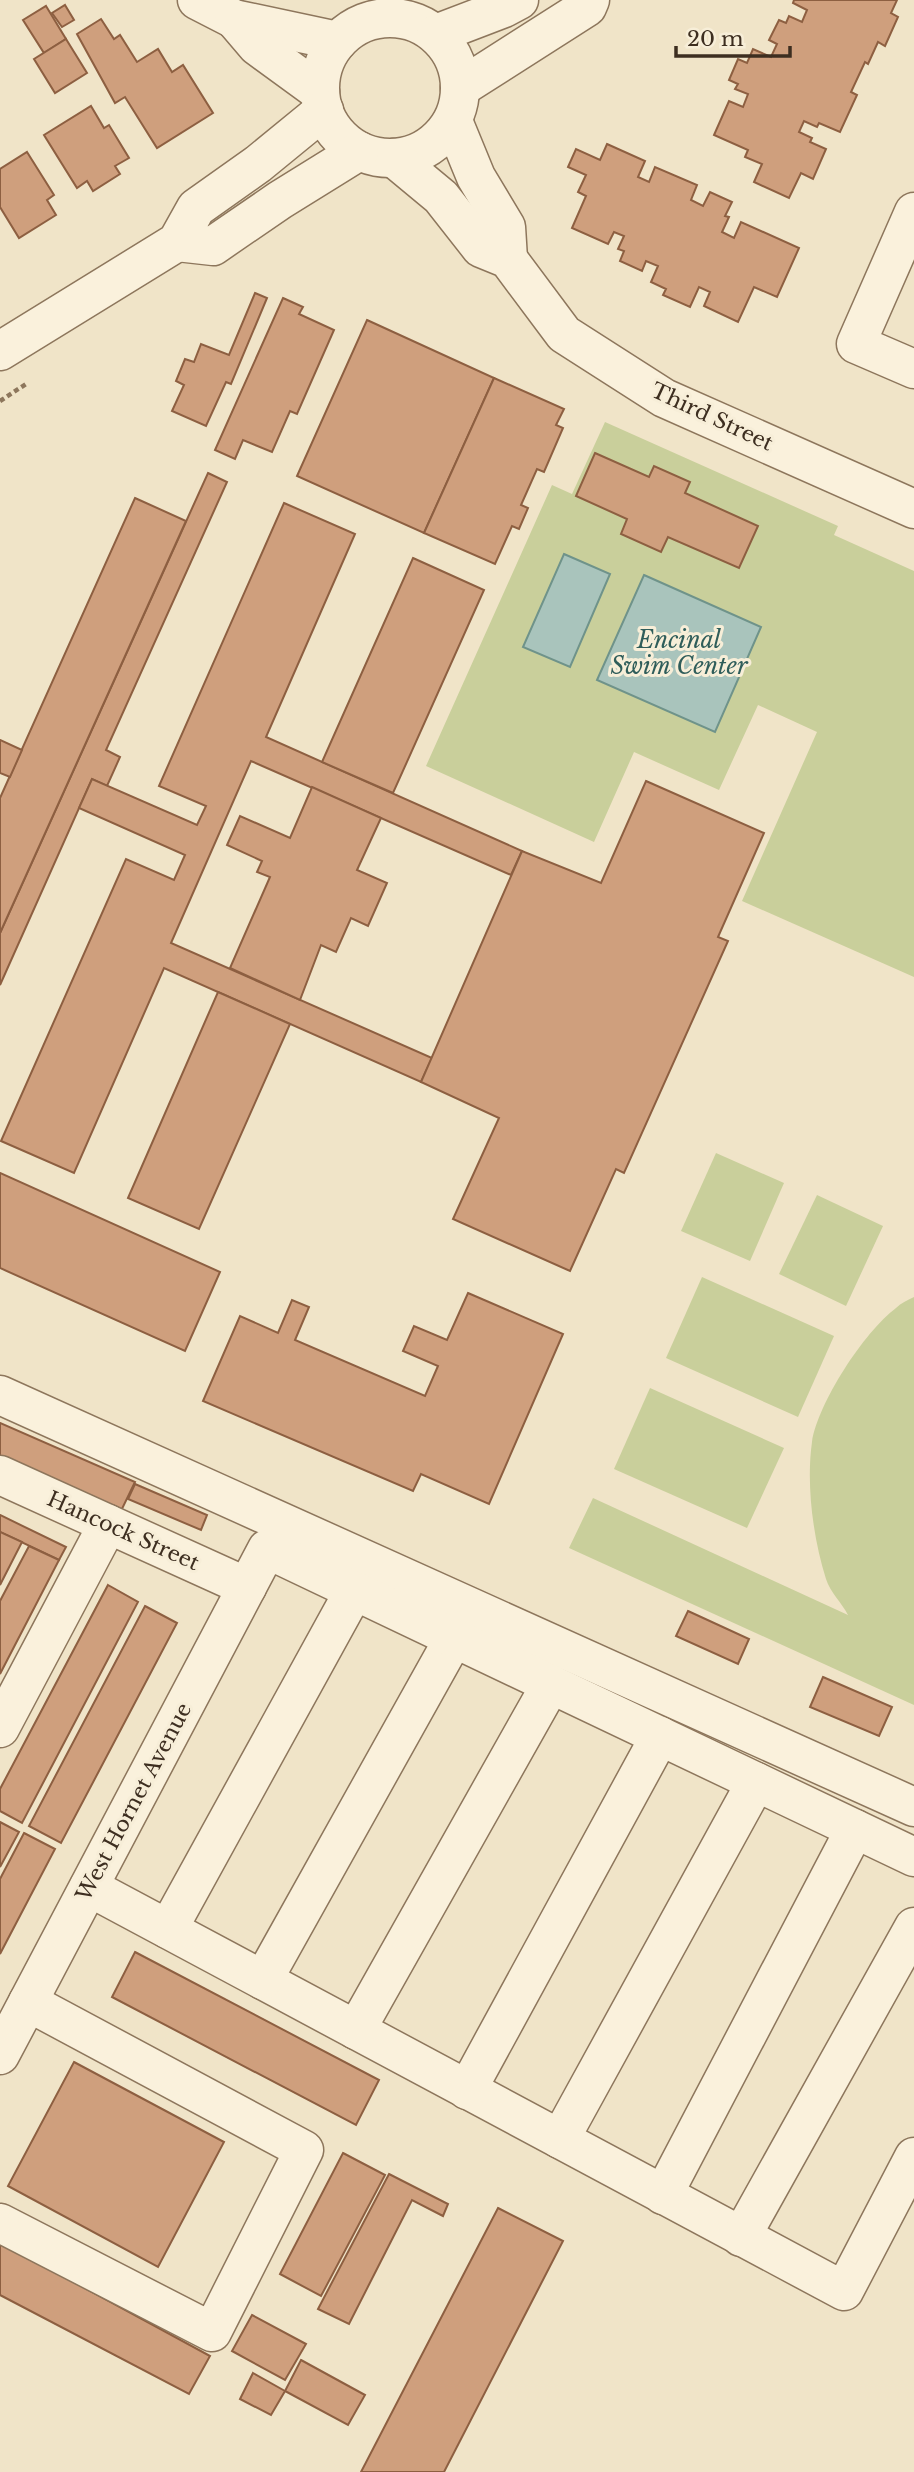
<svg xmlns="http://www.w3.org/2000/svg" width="914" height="2472" viewBox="0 0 914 2472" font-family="'Libre Baskerville',serif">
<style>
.green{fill:#c9cf9b}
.water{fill:#a9c4bc;stroke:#6f938a;stroke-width:2}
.building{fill:#cf9f7d;stroke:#8d5f41;stroke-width:2}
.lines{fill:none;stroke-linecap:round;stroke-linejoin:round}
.minor-casing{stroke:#8d765c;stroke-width:41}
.path{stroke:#8d765c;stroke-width:4.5;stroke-dasharray:5 3.5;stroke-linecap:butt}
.minor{stroke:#faf1dc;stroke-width:38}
.labels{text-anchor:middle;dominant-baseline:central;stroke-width:6;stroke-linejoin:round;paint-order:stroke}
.street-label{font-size:21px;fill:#3d2e20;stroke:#f7eed8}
.water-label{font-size:23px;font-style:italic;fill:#2f5d5a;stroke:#f7eed8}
</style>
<rect width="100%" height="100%" fill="#f0e4c8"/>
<g class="green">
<path d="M605 422 838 526 834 535 914 571V977L742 901 817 732 758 705 719 790 634 752 594 842 426 766 552 485 572 494Z"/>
<path d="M716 1153 784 1183 750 1261 681 1231Z"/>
<path d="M817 1195 883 1226 846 1306 779 1274Z"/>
<path d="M702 1277 834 1336 798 1417 666 1358Z"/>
<path d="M914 1297V1705L569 1548 593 1498 848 1615C842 1603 830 1592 826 1579 813 1538 806 1484 812 1442 818 1403 864 1332 896 1308 901 1303 908 1300 914 1297Z"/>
<path d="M650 1388 784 1448 747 1528 614 1469Z"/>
</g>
<g class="water">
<path d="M564 554 610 574 570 667 523 647Z"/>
<path d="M644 575 761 627 715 732 597 680Z"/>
</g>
<g class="building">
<path d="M794 0H897L891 13 898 17 885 46 878 42 868 64 865 62 851 92 857 95 840 132 819 123 817 127 804 121 799 132 812 138 810 142 826 149 813 179 801 173 789 198 754 182 762 164 745 157 748 150 714 135 729 101 743 107 748 94 735 89 738 84 729 80 738 59 747 63 753 49 771 57 777 44 769 40 779 20 786 23 789 16 802 22 807 10 793 3Z"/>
<path d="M65 5 74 20 62 27 52 13Z"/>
<path d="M46 6 66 39 44 53 23 20Z"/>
<path d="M101 19 114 39 120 35 137 62 158 49 172 72 183 65 213 113 157 148 125 97 115 103 77 34Z"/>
<path d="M66 39 87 73 55 93 34 59Z"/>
<path d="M91 106 104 128 109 125 129 158 115 166 120 174 93 191 87 181 77 188 44 135Z"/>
<path d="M607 144 645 161 638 177 649 182 655 167 697 185 691 200 703 206 710 192 732 202 725 216 729 217 722 232 734 238 741 222 799 248 777 297 754 287 738 322 704 306 710 292 699 287 690 307 663 295 666 289 651 282 658 266 646 261 642 271 620 261 624 251 618 249 624 236 614 232 608 244 572 228 586 196 578 192 586 175 568 167 576 149 600 160Z"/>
<path d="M27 152 54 195 47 200 56 215 19 238 0 207V169Z"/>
<path d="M255 293 267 298 231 384 226 382 206 426 172 411 184 385 176 381 185 359 194 362 201 344 229 355Z"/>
<path d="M283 298 303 307 299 314 334 330 297 414 290 411 272 452 243 440 235 459 215 450Z"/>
<path d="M367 320 494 378 424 533 297 476Z"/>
<path d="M494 378 564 409 556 425 563 428 544 472 537 469 521 505 528 508 519 529 512 526 495 564 424 533Z"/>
<path d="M595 453 649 477 654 466 690 482 685 493 758 526 739 568 668 537 661 552 621 534 627 519 576 496Z"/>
<path d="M208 473 227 482 106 750 120 757 107 786 92 779 0 985V933Z"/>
<path d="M135 498 186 521 0 933V798Z"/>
<path d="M284 503 355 534 266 737 522 851 511 875 251 761 171 943 432 1058 421 1082 164 968 74 1173 1 1141 126 859 174 880 185 855 79 808 92 779 197 825 206 806 159 786Z"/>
<path d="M413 558 484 590 393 793 322 762Z"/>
<path d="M0 740 22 750 10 777 0 773Z"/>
<path d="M646 781 764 833 718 937 728 941 624 1173 616 1169 570 1271 453 1219 499 1118 421 1082 522 851 601 883Z"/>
<path d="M312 787 381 818 357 870 387 883 368 926 351 918 336 952 321 945 300 1000 230 968 270 877 257 872 262 861 227 845 240 816 290 838Z"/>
<path d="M218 992 290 1024 199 1229 128 1198Z"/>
<path d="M0 1173 220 1272 185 1351 0 1268Z"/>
<path d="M468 1293 563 1334 489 1504 421 1474 413 1491 203 1401 240 1316 278 1333 292 1300 309 1307 295 1340 425 1396 438 1366 403 1351 414 1326 447 1340Z"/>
<path d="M0 1423 135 1482 120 1513 0 1460Z"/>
<path d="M135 1484 207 1515 201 1530 128 1499Z"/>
<path d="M0 1515 66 1547 59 1560 0 1532Z"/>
<path d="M0 1532 22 1542 0 1585Z"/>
<path d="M29 1546 59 1560 0 1674V1601Z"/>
<path d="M108 1585 138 1602 22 1823 0 1811V1789Z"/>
<path d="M145 1606 177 1623 61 1843 29 1826Z"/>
<path d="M688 1611 749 1639 738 1664 676 1636Z"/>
<path d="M823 1677 892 1707 879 1736 810 1707Z"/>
<path d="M0 1822 19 1832 0 1867Z"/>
<path d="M24 1833 55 1849 0 1954V1879Z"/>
<path d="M135 1952 379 2080 356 2125 112 1997Z"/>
<path d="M74 2062 224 2142 158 2267 8 2186Z"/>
<path d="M343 2153 385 2175 321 2296 280 2274Z"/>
<path d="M389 2174 448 2204 443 2216 412 2200 349 2324 318 2309Z"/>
<path d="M498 2208 563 2241 444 2472H361Z"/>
<path d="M0 2242 210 2356 189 2394 0 2295Z"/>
<path d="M252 2315 306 2344 285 2380 232 2351Z"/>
<path d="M301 2360 365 2395 348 2425 285 2391Z"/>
<path d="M253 2373 285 2391 271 2415 240 2399Z"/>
</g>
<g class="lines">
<g class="minor-casing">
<g id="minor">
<path d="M197 0 234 19 338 41"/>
<circle cx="390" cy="88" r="70"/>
<path d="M234 19 257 46 320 92"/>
<path d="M436 34 504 8 519 0"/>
<path d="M460 88 587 7 590 0"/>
<path d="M453 121 476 177 506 227 508 259"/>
<path d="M394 158 441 197 481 248 508 259 564 334 664 398 914 509"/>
<path d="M914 212 856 344 914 369"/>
<path d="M177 242 213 246 280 200 359 151"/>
<path d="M0 351 177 242 196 208 258 164 324 110"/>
<path d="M0 1395 914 1807"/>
<path d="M0 1475 247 1587"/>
<path d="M0 1728 108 1524"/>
<path d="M89 1887 844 2291 914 2157"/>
<path d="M168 1929 354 1591"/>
<path d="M263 1980 454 1638"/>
<path d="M356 2030 551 1684"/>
<path d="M0 2055 267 1549 914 1857"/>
<path d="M467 2090 660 1736"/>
<path d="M560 2139 756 1782"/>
<path d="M663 2195 855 1829"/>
<path d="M0 2223 212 2332 304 2150 28 2002"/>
<path d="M741 2237 914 1927"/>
</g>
</g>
<path class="path" d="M0 401 26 384"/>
<use href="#minor" class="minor"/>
</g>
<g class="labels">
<g class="street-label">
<text transform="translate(712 417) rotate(25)">Third Street</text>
<text transform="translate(123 1531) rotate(24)">Hancock Street</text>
<text transform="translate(134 1802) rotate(-62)">West Hornet Avenue</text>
</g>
<g class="water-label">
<text x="679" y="640">Encinal<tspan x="679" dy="26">Swim Center</tspan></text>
</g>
</g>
<path d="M676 46v10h114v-10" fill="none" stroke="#3d2e20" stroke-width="3.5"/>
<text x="687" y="46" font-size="21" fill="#3d2e20" stroke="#f7eed8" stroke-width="5" paint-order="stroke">20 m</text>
</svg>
